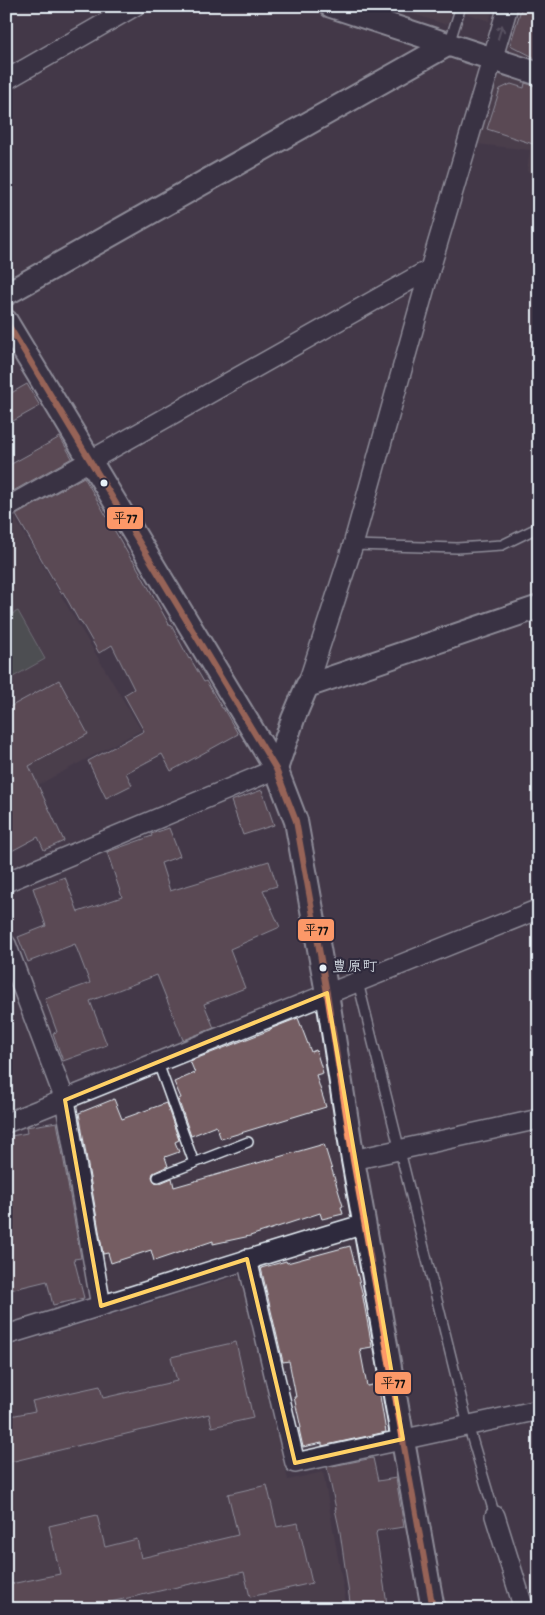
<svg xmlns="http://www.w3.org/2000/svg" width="545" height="1615" viewBox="0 0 545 1615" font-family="Dekko,'Klee One',sans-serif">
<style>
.built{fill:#524450}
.green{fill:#5a675d;stroke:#a1acaa}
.building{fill:#745d62;stroke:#e8f1f8}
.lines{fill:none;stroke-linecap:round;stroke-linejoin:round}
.service-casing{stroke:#e8f1f8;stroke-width:12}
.minor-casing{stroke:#e8f1f8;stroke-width:22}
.tertiary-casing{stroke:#e8f1f8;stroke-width:26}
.service{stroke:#2f2a3d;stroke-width:9}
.minor{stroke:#2f2a3d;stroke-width:19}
.tertiary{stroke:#2f2a3d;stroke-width:22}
.bus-1-casing{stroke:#2f2a3d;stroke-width:10}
.bus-1{stroke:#fc9868;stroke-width:6}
.oneway{stroke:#70707e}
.marked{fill:none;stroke:#ffd166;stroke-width:4;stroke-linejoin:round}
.bus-dot{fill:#e8f1f8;stroke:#2f2a3d;stroke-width:2}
.labels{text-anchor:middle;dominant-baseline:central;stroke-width:4.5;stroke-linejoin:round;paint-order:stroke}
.bus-label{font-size:15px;fill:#e8f1f8;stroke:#2f2a3d;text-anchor:start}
.line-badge{stroke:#2f2a3d;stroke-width:2}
.pale-badge-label{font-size:14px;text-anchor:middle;font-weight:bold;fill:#111}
</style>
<rect width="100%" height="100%" fill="#443948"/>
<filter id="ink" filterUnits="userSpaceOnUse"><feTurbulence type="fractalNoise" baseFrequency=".02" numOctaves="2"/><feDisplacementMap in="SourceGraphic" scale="10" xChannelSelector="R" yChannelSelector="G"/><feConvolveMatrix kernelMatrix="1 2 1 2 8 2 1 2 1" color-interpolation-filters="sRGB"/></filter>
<g filter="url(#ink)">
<g class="built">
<path d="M390 6H494L489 21 453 9 448 23 444 24Z"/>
<path d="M516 6H539V176L527 171 530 150 477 144Z"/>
<path d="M13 515 141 730 6 802V518Z"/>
<path d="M232 1278 243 1279 288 1480 323 1472 347 1609H6V1348Z"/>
</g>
<path class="green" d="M18 611 45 659 6 681V617Z"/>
<g class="building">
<path d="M522 6H539V60L510 45Z"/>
<path d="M525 83 539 87V146L487 129 500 89 511 84 524 88Z"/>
<path d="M27 384 40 406 6 425V396Z"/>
<path d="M60 437 72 458 6 495V467Z"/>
<path d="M84 477 132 561 133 560 170 626 171 625 189 659 190 658 204 682 206 681 222 708H223L238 734 171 771 162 754 126 773 132 785 106 798 88 761 144 731 124 695 134 689 112 645 99 653 80 620 79 621 63 592 61 593 16 515Z"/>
<path d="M59 680 88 734 29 766 64 841 44 850 38 837 6 854V709Z"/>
<path d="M262 790 274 825 243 835 231 801Z"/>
<path d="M169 828 180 856 161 863 170 891 269 861 277 886 263 890 280 927 230 949 245 988 204 1004 214 1028 183 1040 157 975 90 1001 107 1045 63 1061 53 1033 57 1032 45 999 90 983 75 944 28 962 18 937 46 926 33 888 65 877 78 912 122 897 107 852 152 836 151 834Z"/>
<path d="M298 1018 311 1052 316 1050 323 1073 316 1075 326 1107 221 1139 216 1126 191 1136 178 1099 181 1098 174 1082 195 1073 190 1061 270 1030V1029Z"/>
<path d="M114 1099 122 1119 166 1103 179 1140 175 1142 179 1152 165 1157 168 1166 153 1173 152 1177 155 1182 160 1183 172 1178 174 1187 324 1144 343 1206 341 1207 343 1214 322 1219 320 1213 250 1236 213 1244V1241L154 1261 151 1250 111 1263 108 1253 103 1254 79 1113Z"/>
<path d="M57 1122 81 1258 74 1259 84 1298 53 1305 47 1281 6 1291V1137L27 1133 26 1127Z"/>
<path d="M350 1246 362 1292 372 1347 360 1349 367 1386 378 1384 386 1432 322 1446V1443L303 1447 299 1429 301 1428 294 1397H296L289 1361 283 1362 261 1268 286 1261 287 1263Z"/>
<path d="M236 1342 253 1418 212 1427 209 1414 6 1463V1417L35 1411 32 1401 100 1386 103 1398 177 1381 171 1357Z"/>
<path d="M373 1458 378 1481 396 1478 404 1527 377 1531 376 1534 387 1604 365 1609H351L340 1532 335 1509H336L327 1467Z"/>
<path d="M267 1485 277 1527 298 1523 312 1583 250 1597 244 1572 79 1609H6V1585L60 1574 49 1526 97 1515 105 1547 137 1539 141 1558 238 1535 228 1494Z"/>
</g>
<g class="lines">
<g class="service-casing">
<g id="service">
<path d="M449 44 461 6"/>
<path d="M353 545 457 548 502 545 539 527"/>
<path d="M358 982 468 1425 495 1516"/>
<path d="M158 1063 194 1163"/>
<path d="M158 1177 248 1142"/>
</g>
</g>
<g class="minor-casing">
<g id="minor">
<path d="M6 80 135 6"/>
<path d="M6 508 430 269"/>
<path d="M307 686 353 545 430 269 508 6"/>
<path d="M6 882 276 769"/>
<path d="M6 944 65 1100 101 1306"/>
<path d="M6 1123 539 909"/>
<path d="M353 1160 539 1119"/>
<path d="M247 1259 295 1463 539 1410"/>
<path d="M6 1335C126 1299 245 1259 365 1224"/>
<path d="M495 1516 524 1609"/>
</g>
</g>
<g class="tertiary-casing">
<g id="tertiary">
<path d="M331 6 539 74"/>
<path d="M6 294 449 44"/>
<path d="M6 321 276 769 296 821 327 993 353 1160 433 1609"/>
<path d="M276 769 293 719 307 686 539 607"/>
</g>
</g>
<use href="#service" class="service"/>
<use href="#minor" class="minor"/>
<use href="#tertiary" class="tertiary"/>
<g class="bus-1-casing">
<path id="bus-1" d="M6 321 276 769 296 821 327 993 353 1160 433 1609"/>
</g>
<use href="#bus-1" class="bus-1"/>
</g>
<defs><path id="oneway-shaft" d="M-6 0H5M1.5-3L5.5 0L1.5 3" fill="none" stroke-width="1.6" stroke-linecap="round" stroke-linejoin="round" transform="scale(1.25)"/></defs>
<use class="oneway" href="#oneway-shaft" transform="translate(500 32) rotate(-73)"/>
</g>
<path d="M0 0H545V1615H0ZM327 993 403 1439 295 1463 247 1259 101 1306 65 1100Z" fill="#443948" fill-opacity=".55" fill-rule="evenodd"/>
<path class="marked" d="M327 993 403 1439 295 1463 247 1259 101 1306 65 1100Z"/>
<g class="bus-dot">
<circle cx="104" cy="483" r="4.5"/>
<circle cx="323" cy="968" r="4.5"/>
</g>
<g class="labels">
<g class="bus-label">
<text x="332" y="968">豊原町</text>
</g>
</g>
<g class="line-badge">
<rect x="106" y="506" width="38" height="24" rx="5" fill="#fc9868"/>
<rect x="297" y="918" width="38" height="24" rx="5" fill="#fc9868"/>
<rect x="374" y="1371" width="38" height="24" rx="5" fill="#fc9868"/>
</g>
<g class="pale-badge-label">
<text x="125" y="523">平77</text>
<text x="316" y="935">平77</text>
<text x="393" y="1388">平77</text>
</g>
<rect width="545" height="1615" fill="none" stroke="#2f2a3d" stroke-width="25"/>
<rect x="12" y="12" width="520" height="1590" fill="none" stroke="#e8f1f8" stroke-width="2" filter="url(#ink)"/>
</svg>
